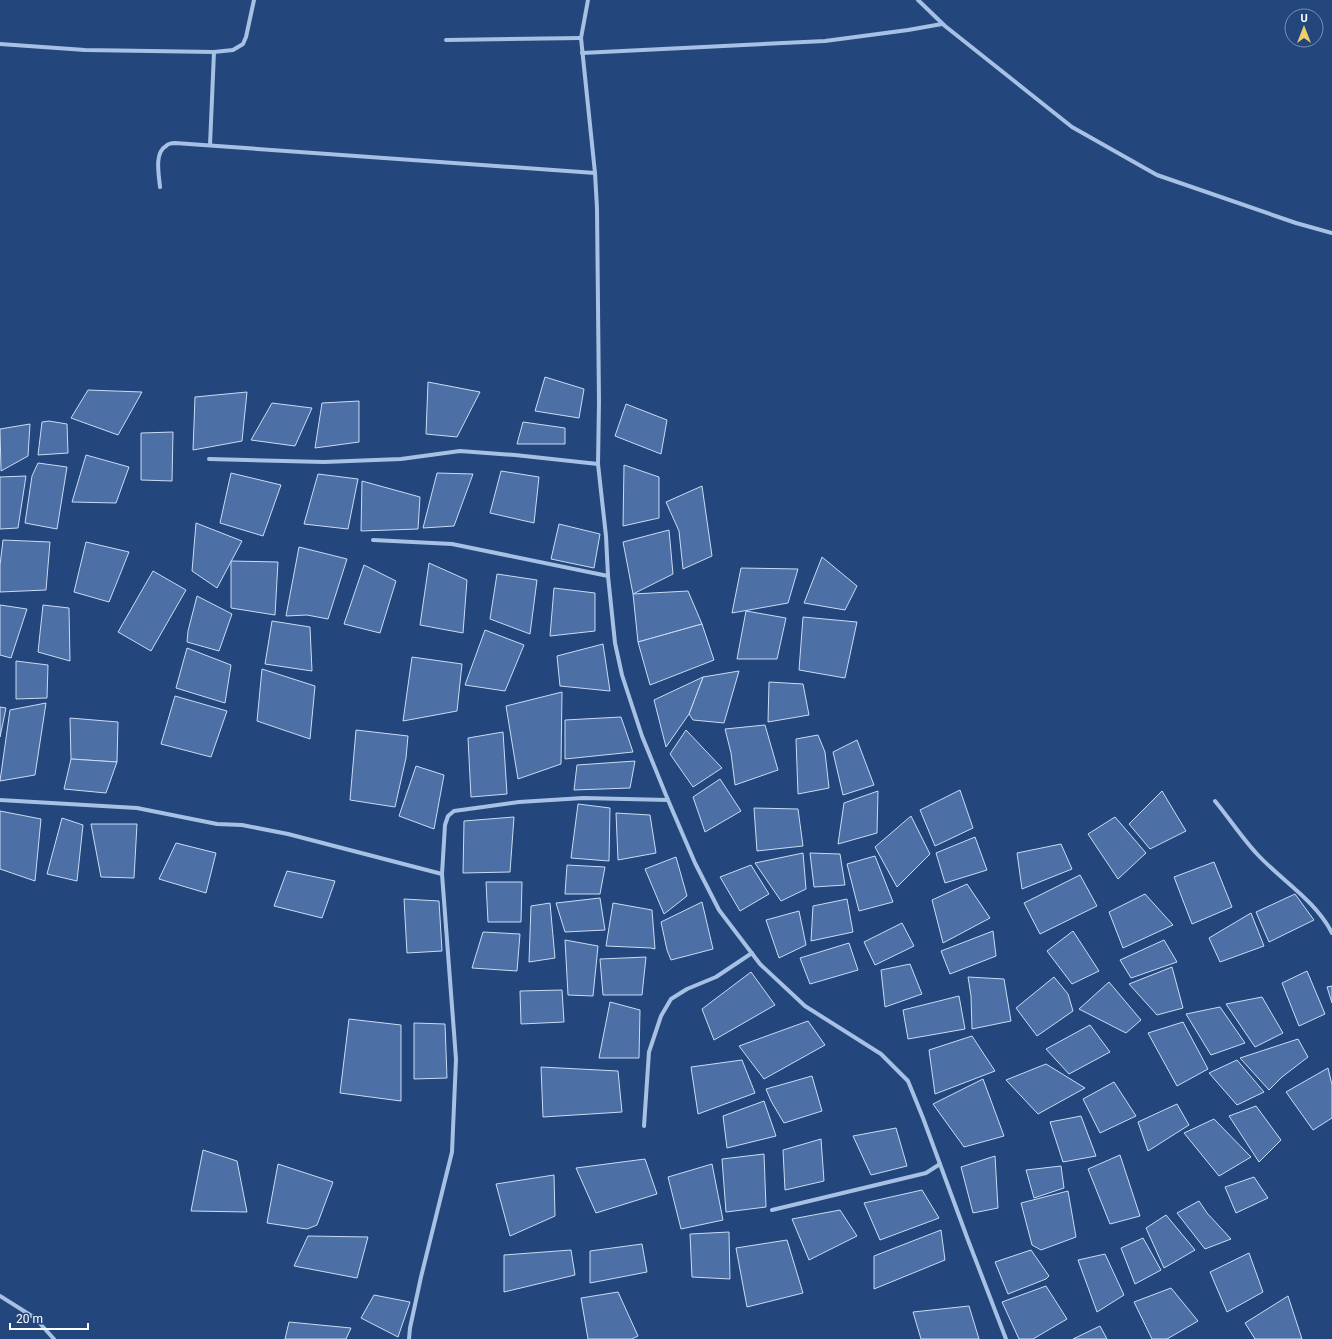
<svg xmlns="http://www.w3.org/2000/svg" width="1332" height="1339" viewBox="0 0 1332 1339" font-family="Roboto,sans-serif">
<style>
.building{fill:#4c70a5;stroke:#cadbf4}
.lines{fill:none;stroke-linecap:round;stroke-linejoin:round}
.minor{stroke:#a7c1e5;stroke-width:4}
</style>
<rect width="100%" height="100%" fill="#23467c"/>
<g class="building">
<path d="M545 377 584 389 579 418 535 411Z"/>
<path d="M428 382 480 392 457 437 426 434Z"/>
<path d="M88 390 142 392 118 435 71 418Z"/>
<path d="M247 392 242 441 193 450 195 397Z"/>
<path d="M359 401V442L315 448 322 403Z"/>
<path d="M272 403 312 408 295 446 251 440Z"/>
<path d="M626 404 667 420 661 454 615 436Z"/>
<path d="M49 421 67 424 68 453 38 455 42 422Z"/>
<path d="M523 422 565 428V444H517Z"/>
<path d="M30 424 28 456 1 471 0 429Z"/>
<path d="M173 432 172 481 141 480V433Z"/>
<path d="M86 455 129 467 116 503 72 502Z"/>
<path d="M38 463 67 467 57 529 25 523 32 476Z"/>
<path d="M624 465 659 477V518L623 526Z"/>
<path d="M501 471 539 477 534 523 490 513Z"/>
<path d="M231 473 281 485 263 536 220 523Z"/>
<path d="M437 473 473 474 454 526 423 528Z"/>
<path d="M318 474 358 479 348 529 304 524Z"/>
<path d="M26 476 18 528 0 529V477Z"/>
<path d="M362 481 420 497 418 529 361 531Z"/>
<path d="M702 486 712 556 683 569 679 531 666 502Z"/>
<path d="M196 523 242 541 217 588 192 571Z"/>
<path d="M559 524 600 534 594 568 551 559Z"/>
<path d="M669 530 673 574 633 594 623 542Z"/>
<path d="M3 540 50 542 46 590 0 592V565Z"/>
<path d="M86 542 129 552 109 602 74 592Z"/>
<path d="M299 547 347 559 328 619 307 615 286 616Z"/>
<path d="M822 557 857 586 845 610 804 603Z"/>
<path d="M231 561 278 562 275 615 231 608Z"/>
<path d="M429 563 467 580 463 633 420 625Z"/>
<path d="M364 565 396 581 380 633 344 624Z"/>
<path d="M741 568 798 569 788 603 732 613Z"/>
<path d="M153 571 186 590 151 651 118 632Z"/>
<path d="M497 574 537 580 530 634 490 619Z"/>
<path d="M554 588 595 593V631L550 636Z"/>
<path d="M688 591 702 624 638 642 633 594Z"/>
<path d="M197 596 232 614 219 651 187 642 188 631Z"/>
<path d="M0 605 27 609 11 658 0 655Z"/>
<path d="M43 605 69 608 70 661 38 652Z"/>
<path d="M746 611 786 618 777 659H737Z"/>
<path d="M803 617 857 622 845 678 799 670Z"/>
<path d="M272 621 310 627 312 671 265 664Z"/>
<path d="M702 624 714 660 650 685 638 642Z"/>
<path d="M485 630 524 645 505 691 465 685Z"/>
<path d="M603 644 610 691 560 686 557 656Z"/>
<path d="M187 648 231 665 225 703 176 688Z"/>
<path d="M412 657 462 664 457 711 403 721Z"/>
<path d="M16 661 48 665 47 698 16 699Z"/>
<path d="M262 669 315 686 310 739 257 721Z"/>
<path d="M739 671 724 723 693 720 689 714 703 677Z"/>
<path d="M703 677 689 714 666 747 654 700Z"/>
<path d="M769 682 803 684 809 715 768 722Z"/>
<path d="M562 692 561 764 518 779 506 706Z"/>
<path d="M175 696 227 711 211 757 161 744Z"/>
<path d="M46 703 35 775 0 781 10 710Z"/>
<path d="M0 707 6 708 0 737Z"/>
<path d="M621 717 633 752 565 759V720Z"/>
<path d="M70 718 118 722 117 762 71 759Z"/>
<path d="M765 725 778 770 735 785 731 753 725 729Z"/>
<path d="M356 730 408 736 406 758 395 807 350 800Z"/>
<path d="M686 730 722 768 693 787 670 754Z"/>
<path d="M503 732 507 794 471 797 468 738Z"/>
<path d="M818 735 825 752 829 788 798 794 796 739Z"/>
<path d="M857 740 874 785 843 795 833 752Z"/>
<path d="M71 759 117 762 106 793 64 789Z"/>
<path d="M635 761 630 788 574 790 577 765Z"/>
<path d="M416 766 444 775 434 829 399 816Z"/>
<path d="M720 779 741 811 705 832 693 797Z"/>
<path d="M960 790 973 828 935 846 920 810Z"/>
<path d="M878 791 877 833 838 844 844 803Z"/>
<path d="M1162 791 1186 831 1150 849 1129 824Z"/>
<path d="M578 804 610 808 609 861 571 858Z"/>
<path d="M754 808 798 809 803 846 757 851Z"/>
<path d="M0 811 41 819 35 881 0 869Z"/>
<path d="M616 813 650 815 656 853 618 860Z"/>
<path d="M911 816 930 854 897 887 875 847Z"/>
<path d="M514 817 510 872 463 873 464 821Z"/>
<path d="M1115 817 1146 853 1118 879 1088 834Z"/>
<path d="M62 818 83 825 77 881 47 874Z"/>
<path d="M91 824H137L134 878 101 877Z"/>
<path d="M975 837 987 870 945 883 936 853Z"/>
<path d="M176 843 216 853 206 893 159 879Z"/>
<path d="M1061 844 1072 869 1022 889 1017 853Z"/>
<path d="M803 853 806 889 781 901 755 863Z"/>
<path d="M810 853 840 854 845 885 814 887Z"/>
<path d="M875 856 893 902 859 911 847 864Z"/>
<path d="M676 857 687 896 664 914 645 869Z"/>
<path d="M1214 862 1232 907 1192 924 1174 877Z"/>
<path d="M567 865 605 867 600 894H565Z"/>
<path d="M751 865 769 894 740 911 720 877Z"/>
<path d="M287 871 335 881 322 918 274 906Z"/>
<path d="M1080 875 1097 906 1040 934 1024 903Z"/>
<path d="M486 882H522L521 922H488Z"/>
<path d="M967 884 990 918 943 943 932 900Z"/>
<path d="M1145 894 1173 925 1123 948 1109 912Z"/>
<path d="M1295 894 1314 920 1269 942 1256 912Z"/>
<path d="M600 898 605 930 565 932 556 903Z"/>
<path d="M404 899 439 901 442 951 407 953Z"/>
<path d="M847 899 853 932 811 941 813 906Z"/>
<path d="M702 902 713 949 671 960 667 950 661 922Z"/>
<path d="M550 903 555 958 529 962 531 906Z"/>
<path d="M613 903 652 910 655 949 651 948 606 946Z"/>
<path d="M799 911 806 945 779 958 766 920Z"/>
<path d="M1251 913 1264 946 1220 962 1209 938Z"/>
<path d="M902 923 914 946 875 965 864 942Z"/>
<path d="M993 931 996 956 950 974 941 951Z"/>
<path d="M1073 931 1099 971 1072 984 1047 951Z"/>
<path d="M483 932 520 934 517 971 472 968Z"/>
<path d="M565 940 598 946 593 996 568 995Z"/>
<path d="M1164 940 1177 962 1131 978 1120 960Z"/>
<path d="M849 943 858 970 810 984 800 958Z"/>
<path d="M646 957 642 995H603L600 959Z"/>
<path d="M910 964 922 994 885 1007 881 970Z"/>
<path d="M1172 967 1183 1008 1157 1015 1129 984Z"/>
<path d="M1307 971 1325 1014 1299 1026 1282 983Z"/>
<path d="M751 972 775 1005 714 1040 702 1009Z"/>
<path d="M968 977 1004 979 1011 1021 972 1029 971 996Z"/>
<path d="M1054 977 1068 994 1073 1011 1037 1036 1016 1008Z"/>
<path d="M1109 982 1141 1020 1126 1033 1079 1009Z"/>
<path d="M1332 986V1003L1327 987Z"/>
<path d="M562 990 564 1022 521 1024 520 991Z"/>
<path d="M959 996 965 1029 908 1039 903 1010Z"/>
<path d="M1262 997 1283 1033 1255 1047 1226 1004Z"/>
<path d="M610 1002 640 1010 639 1058H599Z"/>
<path d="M1220 1007 1245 1043 1211 1055 1186 1014Z"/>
<path d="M349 1019 401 1025V1101L340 1093Z"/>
<path d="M808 1021 825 1045 764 1079 739 1046Z"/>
<path d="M1183 1022 1208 1069 1177 1086 1148 1033Z"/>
<path d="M414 1023 445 1024 447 1078 414 1079Z"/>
<path d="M1090 1025 1110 1052 1069 1074 1046 1049Z"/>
<path d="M972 1036 995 1071 935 1094 929 1050Z"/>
<path d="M1298 1039 1308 1057 1282 1077 1269 1090 1240 1058Z"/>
<path d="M742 1060 755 1093 698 1114 691 1067Z"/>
<path d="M1237 1060 1264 1092 1237 1105 1209 1073Z"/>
<path d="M1046 1064 1085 1088 1038 1114 1006 1080Z"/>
<path d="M541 1067 618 1071 622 1112 543 1117Z"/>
<path d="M1328 1068 1332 1085V1118L1313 1130 1286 1092Z"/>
<path d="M812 1076 822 1111 784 1123 771 1101 766 1089Z"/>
<path d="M983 1079 1004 1136 964 1147 933 1104Z"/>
<path d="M1114 1082 1136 1116 1100 1133 1083 1099Z"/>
<path d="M764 1101 776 1136 727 1148 723 1116Z"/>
<path d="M1177 1104 1189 1125 1148 1151 1138 1122Z"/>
<path d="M1256 1106 1281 1140 1259 1162 1229 1116Z"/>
<path d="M1081 1116 1096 1156 1063 1162 1050 1122Z"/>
<path d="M1214 1119 1251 1157 1219 1176 1184 1133Z"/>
<path d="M896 1128 907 1166 871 1175 853 1136Z"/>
<path d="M821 1139 824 1181 785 1190 783 1150Z"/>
<path d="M203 1150 237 1161 247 1212 191 1211Z"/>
<path d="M764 1154 766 1207 726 1212 722 1159Z"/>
<path d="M1120 1155 1140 1216 1110 1224 1088 1169Z"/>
<path d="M995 1156 998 1208 973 1213 961 1167Z"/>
<path d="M645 1159 657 1194 596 1213 576 1168Z"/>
<path d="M278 1164 333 1182 317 1225 307 1229 267 1223Z"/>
<path d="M712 1164 723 1220 681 1229 668 1177Z"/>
<path d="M1061 1166 1064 1188 1034 1198 1026 1170Z"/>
<path d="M554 1175 555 1216 510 1236 496 1184Z"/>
<path d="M1254 1177 1268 1198 1236 1213 1225 1187Z"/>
<path d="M922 1190 939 1218 880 1240 864 1203Z"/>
<path d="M1068 1191 1076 1237 1041 1250 1032 1245 1021 1203Z"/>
<path d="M1199 1201 1207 1213 1231 1239 1205 1249 1177 1213Z"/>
<path d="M840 1210 857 1236 809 1260 792 1219Z"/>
<path d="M1166 1215 1195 1250 1164 1268 1146 1228Z"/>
<path d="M941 1230 945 1260 874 1289V1256Z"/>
<path d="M729 1232 730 1279 692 1277 690 1234Z"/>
<path d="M308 1236 368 1237 357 1278 294 1266Z"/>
<path d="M1143 1238 1161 1270 1135 1284 1121 1248Z"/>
<path d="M787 1240 803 1293 747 1307 736 1248Z"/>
<path d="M642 1244 647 1272 590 1283V1251Z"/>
<path d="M571 1250 575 1275 504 1292V1255Z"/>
<path d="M1031 1250 1049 1276 1046 1279 1008 1294 995 1262Z"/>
<path d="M1249 1253 1263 1292 1227 1312 1210 1272Z"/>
<path d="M1105 1254 1124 1295 1097 1312 1078 1260Z"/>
<path d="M1046 1286 1067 1319 1033 1339H1019L1002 1302Z"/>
<path d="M1171 1288 1198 1321 1167 1339H1152L1134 1302Z"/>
<path d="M618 1292 638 1336 632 1339H588L581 1298Z"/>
<path d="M374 1295 410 1302 398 1337 361 1318Z"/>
<path d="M1288 1296 1302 1339H1255L1245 1323Z"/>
<path d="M969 1306 979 1339H921L913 1312Z"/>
<path d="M289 1322 351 1328 346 1339H285Z"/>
<path d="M1100 1326 1107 1339H1073Z"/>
</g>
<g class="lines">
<g class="minor">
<path d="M588 0 581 38 595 173 597 208 599 402 598 464 606 536 608 576 615 643 622 675 642 736 668 800 695 863 719 910 760 964 805 1006 881 1054 908 1081 923 1118 968 1240 1006 1339"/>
<path d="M918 0 945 26 1072 127 1157 175 1296 223 1332 233"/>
<path d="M446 40 581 38"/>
<path d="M0 44 85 50 214 52 233 50 243 44 246 37 254 0"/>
<path d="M582 53 825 41 908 30 942 24"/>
<path d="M210 145 214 52"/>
<path d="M160 187C159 175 154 153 166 146 168 144 172 143 175 143L595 173"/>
<path d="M209 459 324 462 401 459 460 451 515 455 598 464"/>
<path d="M373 540 452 544 608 576"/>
<path d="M0 800 137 808 217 824 242 825 288 834 442 874"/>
<path d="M1215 801C1229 818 1242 838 1257 854 1282 881 1315 900 1332 933"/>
<path d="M644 1126 649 1052 661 1016 671 999 687 989 716 977 752 953"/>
<path d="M772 1210 926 1173 940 1164"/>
<path d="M0 1296 35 1318 54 1339"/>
<path d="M409 1339 410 1328 421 1277 452 1152 456 1059 442 874 445 825 448 816 454 811 519 802 583 798 668 800"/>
</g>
</g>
<g transform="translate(1304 28)"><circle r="19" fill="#23467c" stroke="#7b90b0"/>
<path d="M0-3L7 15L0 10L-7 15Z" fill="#f0cf6b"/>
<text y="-6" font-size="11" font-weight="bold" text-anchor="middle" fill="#ffffff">U</text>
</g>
<path d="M10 1323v6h78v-6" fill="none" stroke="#ffffff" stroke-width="2"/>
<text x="16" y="1323" font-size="12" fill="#ffffff" stroke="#23467c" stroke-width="3" paint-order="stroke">20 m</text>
</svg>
